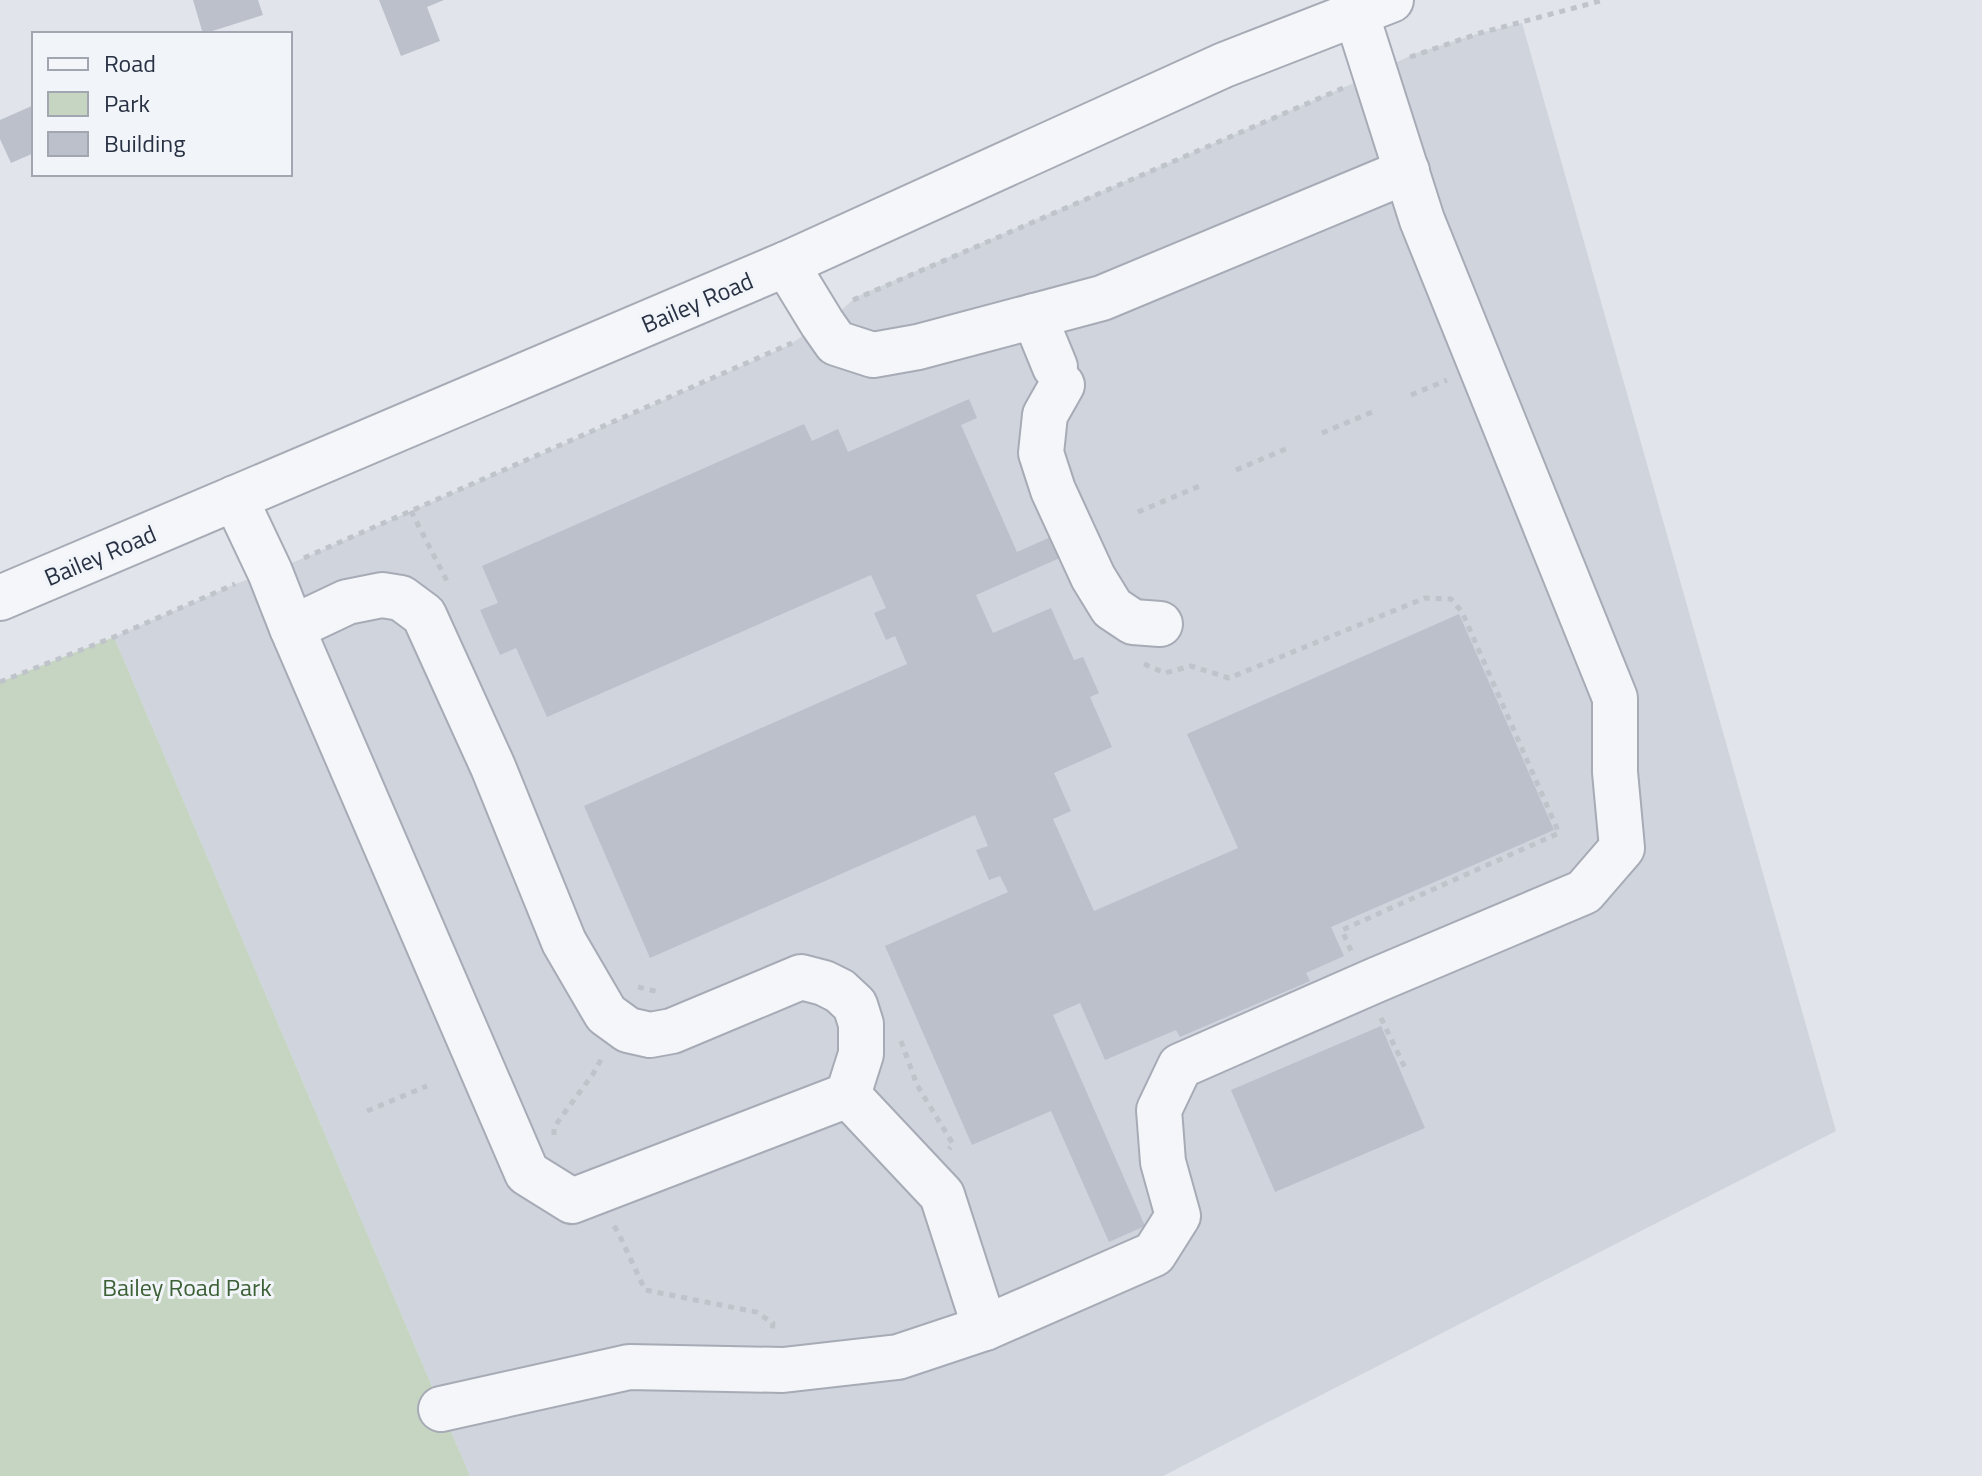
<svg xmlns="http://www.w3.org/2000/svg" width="1982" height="1476" viewBox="0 0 1982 1476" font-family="'Titillium Web',sans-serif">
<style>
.built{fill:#cfd4dd}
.green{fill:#c6d5c2}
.building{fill:#bbc0cb}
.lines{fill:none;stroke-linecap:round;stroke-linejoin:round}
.minor-casing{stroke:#a6abb5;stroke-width:48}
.path{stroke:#bfc3ca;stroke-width:5;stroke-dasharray:6 6;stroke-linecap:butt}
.minor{stroke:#f4f6f9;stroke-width:44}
.labels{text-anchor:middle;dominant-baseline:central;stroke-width:6;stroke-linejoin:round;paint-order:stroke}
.street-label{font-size:24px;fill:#283143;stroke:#f1f4f8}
.park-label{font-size:24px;fill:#3c6035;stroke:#f1f4f8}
</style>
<rect width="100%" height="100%" fill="#e1e5eb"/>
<path class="built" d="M1522 23 1836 1131 1163 1476H470L114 637 235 584 270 572 306 557 789 345 839 312 856 297 1354 83 1414 54 1480 33Z"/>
<path class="green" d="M114 637 470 1476H0V682Z"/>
<g class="building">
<path d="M193 0H258L263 15 203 34Z"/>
<path d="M379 0H444L427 7 440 41 401 56Z"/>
<path d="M34 105V153L11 163 0 139V120Z"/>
<path d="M969 399 977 418 961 425 1017 552 1053 536 1062 557 976 595 993 633 1051 608 1074 660 1083 657 1099 693 1090 697 1112 747 1054 773 1071 811 1053 819 1094 911 1238 848 1187 734 1459 614 1554 830 1331 927 1344 956 1306 973 1310 981 1180 1037 1176 1030 1105 1060 1080 1003 1053 1015 1145 1226 1109 1242 1051 1111 972 1145 885 946 1008 892 1000 876 989 880 976 850 988 846 975 815 650 958 584 806 907 664 895 636 886 640 874 613 886 608 871 575 547 717 516 648 500 655 480 610 498 603 482 566 804 424 812 441 838 429 848 452Z"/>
<path d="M1381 1026 1425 1128 1275 1192 1231 1090Z"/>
</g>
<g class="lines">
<g class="minor-casing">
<g id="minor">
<path d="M786 264 822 323 836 343 873 355 918 347 1102 298 1407 171"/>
<path d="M1034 316 1055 367"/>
<path d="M1062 385 1045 415 1041 453 1053 490 1093 577 1112 608 1133 622 1160 624"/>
<path d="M235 498 270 572 292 628 527 1173 572 1201 848 1095 942 1195 985 1328 1154 1254 1178 1216 1163 1162 1159 1110 1180 1066 1376 980 1584 892 1622 848 1615 772V698L1422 220 1356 13"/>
<path d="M0 598 786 264 1224 65 1391 0"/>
<path d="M292 628 347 602 382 595 401 598 424 615 493 767 564 942 606 1014 628 1030 650 1035 672 1031 801 977 824 983 840 991 855 1005 861 1024V1054L848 1095"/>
<path d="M441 1409 629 1367 783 1370 898 1357 985 1328"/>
</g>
</g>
<g class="path">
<path d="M1410 57 1480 33 1604 0"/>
<path d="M853 300 1343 88"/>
<path d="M1411 395 1447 380"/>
<path d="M1322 433 1377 410"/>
<path d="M1236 470 1288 448"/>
<path d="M411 511 448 583"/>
<path d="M1138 512 1202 485"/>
<path d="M304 558 792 343"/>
<path d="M1144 664 1165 673 1191 666 1229 678 1425 598 1451 599 1462 612 1559 833 1342 930 1351 951"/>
<path d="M0 682 114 637 235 584"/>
<path d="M638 987 659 992"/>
<path d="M1381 1018 1405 1068"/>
<path d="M901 1041 917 1085 953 1144 949 1149"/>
<path d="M367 1111 427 1086"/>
<path d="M554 1135V1127L593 1074 603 1056"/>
<path d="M614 1226 618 1232 645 1290 756 1312 773 1323 772 1331"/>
</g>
<use href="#minor" class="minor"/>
</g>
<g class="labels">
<g class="street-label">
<text transform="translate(697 302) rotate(-23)">Bailey Road</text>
<text transform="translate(100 555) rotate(-23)">Bailey Road</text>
</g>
<g class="park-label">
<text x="187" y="1287">Bailey Road Park</text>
</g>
</g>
<rect x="32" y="32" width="260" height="144" fill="#f1f4f8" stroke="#a1a6b0" stroke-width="2"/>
<rect x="48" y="58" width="40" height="12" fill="#f4f6f9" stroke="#a1a6b0" stroke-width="2"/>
<text x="104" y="72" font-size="24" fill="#283143">Road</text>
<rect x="48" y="92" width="40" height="24" fill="#c6d5c2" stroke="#a1a6b0" stroke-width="2"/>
<text x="104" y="112" font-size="24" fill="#283143">Park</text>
<rect x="48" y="132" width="40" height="24" fill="#bbc0cb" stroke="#a1a6b0" stroke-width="2"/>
<text x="104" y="152" font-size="24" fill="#283143">Building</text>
</svg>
